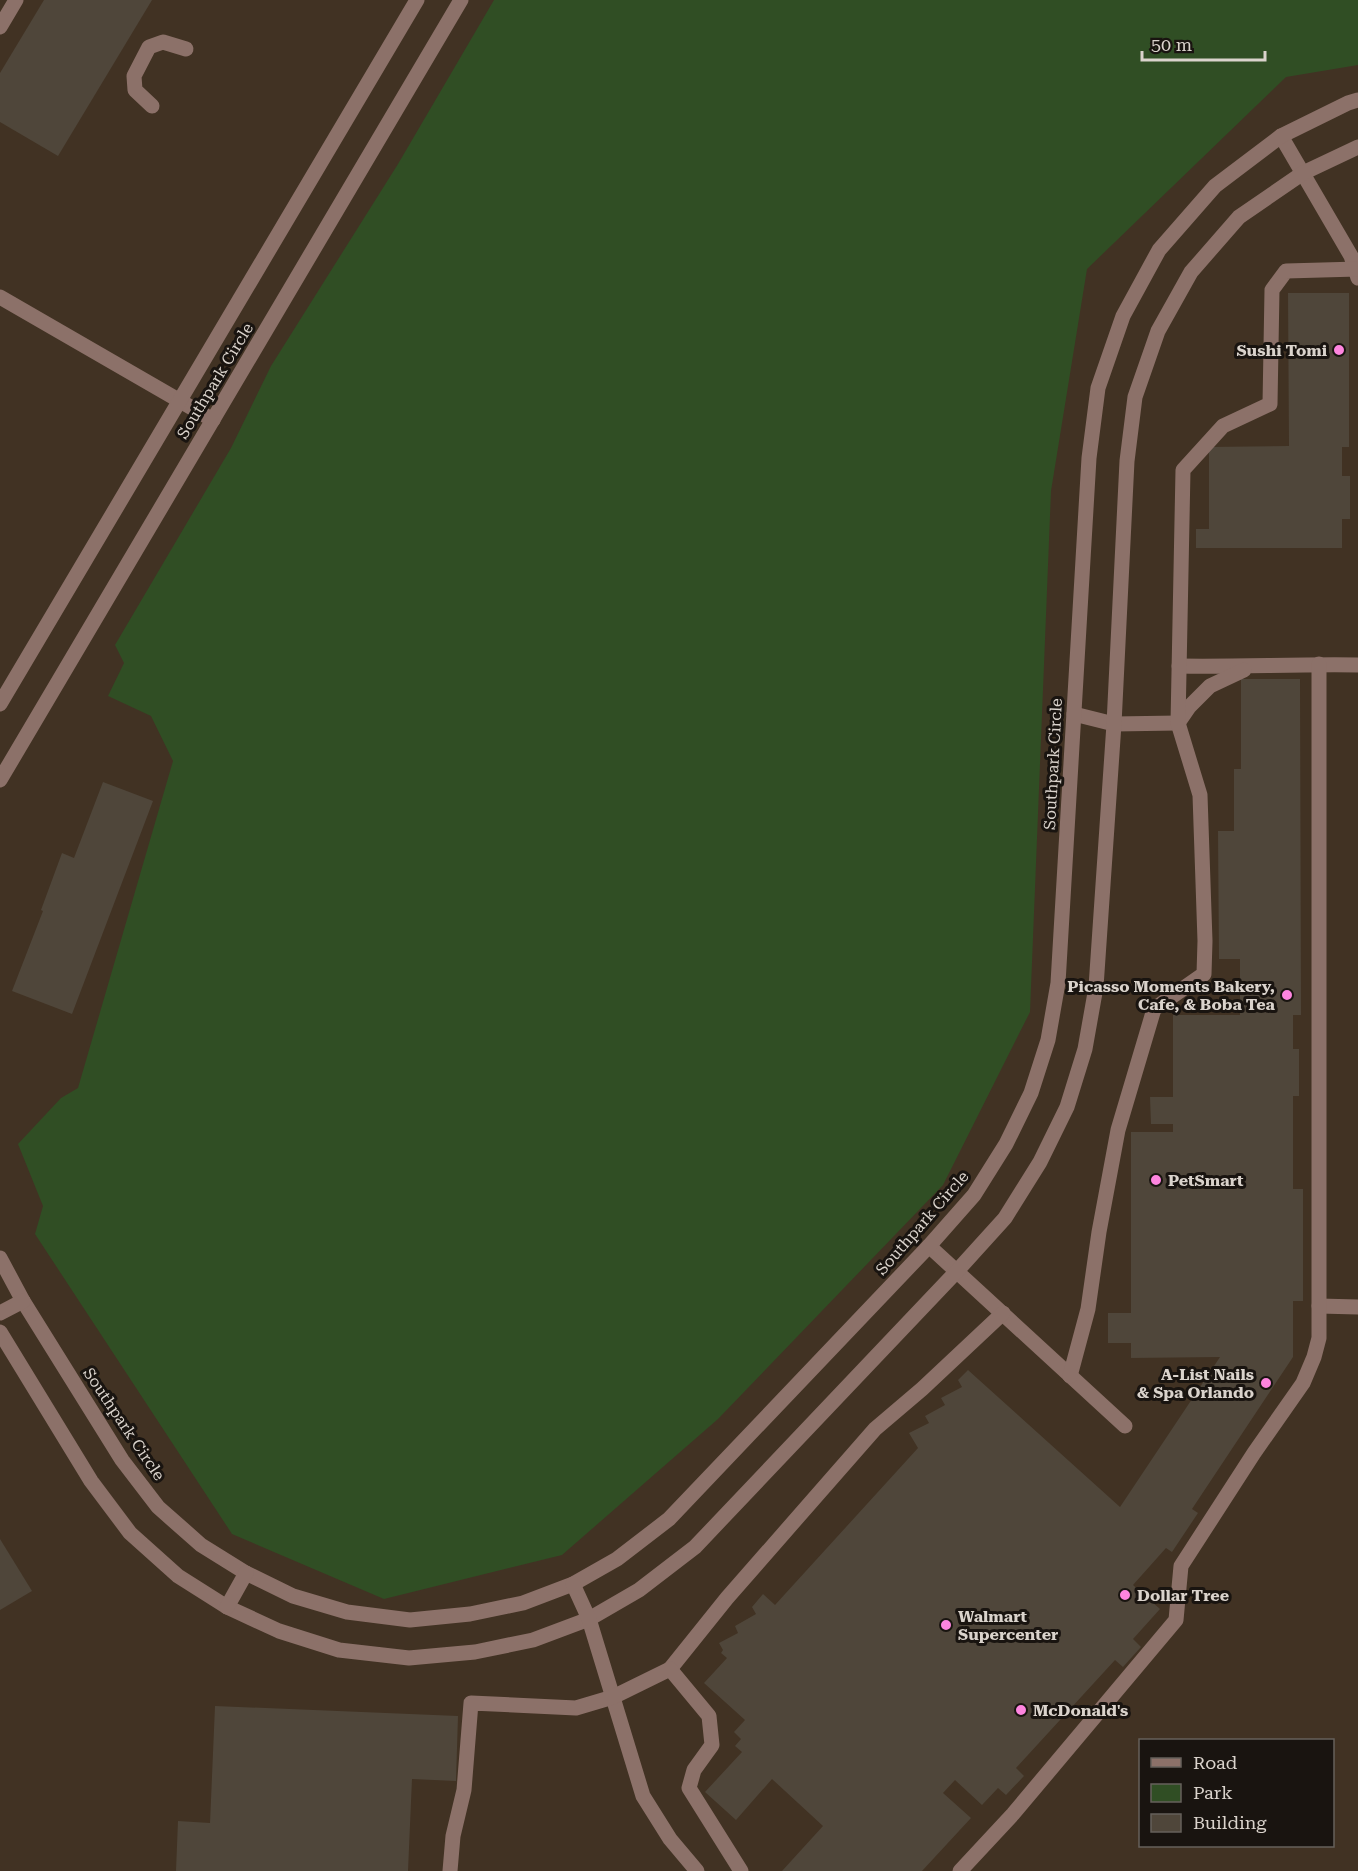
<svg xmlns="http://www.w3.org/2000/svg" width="1358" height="1871" viewBox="0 0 1358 1871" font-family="'Roboto Serif',serif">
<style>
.built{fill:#413223;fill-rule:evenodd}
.green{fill:#304e24}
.building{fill:#4f463a}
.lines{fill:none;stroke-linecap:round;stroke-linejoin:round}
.minor{stroke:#8c7169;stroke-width:15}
.poi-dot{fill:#fe85df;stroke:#191410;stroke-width:2}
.labels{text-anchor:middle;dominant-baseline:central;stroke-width:6;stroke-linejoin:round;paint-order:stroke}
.poi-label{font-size:16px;font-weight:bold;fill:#dad3cc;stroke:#191410;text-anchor:start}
.street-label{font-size:16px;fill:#dad3cc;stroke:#191410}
</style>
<rect width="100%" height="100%" fill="#352b20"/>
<path class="built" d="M0 0H1358V1871H0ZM1140 1740H1332V1846H1140Z"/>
<path class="green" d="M494 0H1358V65L1286 77 1087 269 1051 491 1030 1012 943 1185 718 1419 562 1555 384 1599 232 1534 35 1234 43 1206 18 1144 61 1098 78 1088 173 761 151 716 108 696 124 663 115 645 231 448 271 366 398 164Z"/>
<g class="building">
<path d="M44 0H152L58 156 0 122V73Z"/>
<path d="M1288 293H1349V447H1342V476H1350V519H1342V548H1196V529H1209V447L1289 446Z"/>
<path d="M1241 679H1300L1301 1015H1293V1049H1299V1096H1293V1189H1303V1301H1293V1357L1192 1509 1198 1513 1172 1552 1166 1548 1133 1585 1160 1609 1133 1639 1141 1647 1123 1667 1115 1660 1016 1768 1024 1776 1006 1795 998 1788 982 1805 955 1780 943 1793 971 1818 922 1871H782L823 1826 772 1779 736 1820 705 1792 742 1752 735 1746 741 1739 734 1732 745 1720 704 1683 727 1658 721 1653 723 1650 719 1643 738 1633 735 1626 756 1614 752 1607 763 1594 775 1605 918 1448 909 1433 929 1423 925 1416 945 1405 941 1398 962 1387 958 1380 968 1370 1120 1507 1220 1357 1131 1358V1343H1108V1313H1131V1132H1173V1124H1151L1150 1097H1173V1015H1240V959H1219L1218 831H1234V769H1241Z"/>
<path d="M103 782 153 801 72 1014 12 991 43 911 41 910 62 853 74 858Z"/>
<path d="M0 1539 32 1591 0 1610Z"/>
<path d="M215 1706 458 1716 456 1781 412 1779 408 1871H176L178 1821 210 1823Z"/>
</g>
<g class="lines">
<g class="minor">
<path d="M0 27 16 0"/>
<path d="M152 106 135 90 134 76 149 47 163 42 186 49"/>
<path d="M1281 136 1351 256 1358 278"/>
<path d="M0 297 213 420"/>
<path d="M1179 666C1239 667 1298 664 1358 665"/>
<path d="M0 704 417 0"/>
<path d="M1074 714 1114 724 1178 723"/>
<path d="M1178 723 1189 707 1210 686 1244 670"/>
<path d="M0 780 461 0"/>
<path d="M929 1246 1125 1426"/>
<path d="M0 1258 23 1301 122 1460 158 1507 201 1545 246 1573 293 1596 347 1612 410 1620 470 1614 523 1603 573 1584 617 1559 669 1519 929 1246 974 1195 1006 1144 1031 1093 1048 1040 1058 983 1089 458 1098 388 1123 316 1159 250 1215 186 1281 136 1348 103 1358 100"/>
<path d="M1319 1306 1358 1307"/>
<path d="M0 1313 23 1301"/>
<path d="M0 1332 91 1481 130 1533 178 1576 227 1607 279 1631 339 1650 409 1658 475 1652 533 1640 589 1619 639 1590 695 1547 957 1271 1005 1218 1040 1162 1067 1107 1085 1049 1096 987 1114 724 1127 461 1135 397 1158 331 1191 272 1239 217 1303 173 1358 147"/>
<path d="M1070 1376 1088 1309 1099 1232 1118 1130 1154 1009 1204 974 1205 941 1200 795 1178 723 1183 470 1223 426 1270 404 1272 290 1286 271 1358 269"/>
<path d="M573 1584 589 1619 643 1796 670 1839 697 1871"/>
<path d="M227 1607 246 1573"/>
<path d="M670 1669 727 1598 875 1429 922 1389 1003 1313"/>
<path d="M450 1871 453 1836 464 1790 471 1703 576 1708 613 1697 670 1669 709 1716 712 1745 694 1770 689 1788 741 1871"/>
<path d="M960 1871 1013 1814 1176 1620 1181 1566 1254 1453 1303 1383 1314 1357 1319 1338V664"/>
</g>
</g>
<g class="poi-dot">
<circle cx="1339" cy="350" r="6"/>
<circle cx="1287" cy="995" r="6"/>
<circle cx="1156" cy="1180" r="6"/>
<circle cx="1266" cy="1383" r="6"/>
<circle cx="1125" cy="1595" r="6"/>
<circle cx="946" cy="1625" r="6"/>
<circle cx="1021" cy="1710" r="6"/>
</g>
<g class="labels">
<g class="poi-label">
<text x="1327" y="350" text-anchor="end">Sushi Tomi</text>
<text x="1275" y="986" text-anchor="end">Picasso Moments Bakery,<tspan x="1275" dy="18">Cafe, &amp; Boba Tea</tspan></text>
<text x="1168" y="1180">PetSmart</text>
<text x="1254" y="1374" text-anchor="end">A-List Nails<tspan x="1254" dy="18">&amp; Spa Orlando</tspan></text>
<text x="1137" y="1595">Dollar Tree</text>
<text x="958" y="1616">Walmart<tspan x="958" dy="18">Supercenter</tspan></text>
<text x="1033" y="1710">McDonald's</text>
</g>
<g class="street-label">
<text transform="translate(215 381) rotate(-59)">Southpark Circle</text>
<text transform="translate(1053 764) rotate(-87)">Southpark Circle</text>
<text transform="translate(922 1223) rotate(-49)">Southpark Circle</text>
<text transform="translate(124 1424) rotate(56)">Southpark Circle</text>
</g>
</g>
<rect x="1139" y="1739" width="195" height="108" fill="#191410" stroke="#66605b" stroke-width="1.5"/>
<rect x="1151" y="1758" width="30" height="9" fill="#8c7169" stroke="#66605b" stroke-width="1.5"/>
<text x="1193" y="1769" font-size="18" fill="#dad3cc">Road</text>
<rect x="1151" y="1784" width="30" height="18" fill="#304e24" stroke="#66605b" stroke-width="1.5"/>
<text x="1193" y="1799" font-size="18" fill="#dad3cc">Park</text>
<rect x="1151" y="1814" width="30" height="18" fill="#4f463a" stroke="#66605b" stroke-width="1.5"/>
<text x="1193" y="1829" font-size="18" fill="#dad3cc">Building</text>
<path d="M1142 51v9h123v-9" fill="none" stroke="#dad3cc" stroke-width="3"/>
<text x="1151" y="51" font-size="18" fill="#dad3cc" stroke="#191410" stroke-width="4.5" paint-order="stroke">50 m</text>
</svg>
